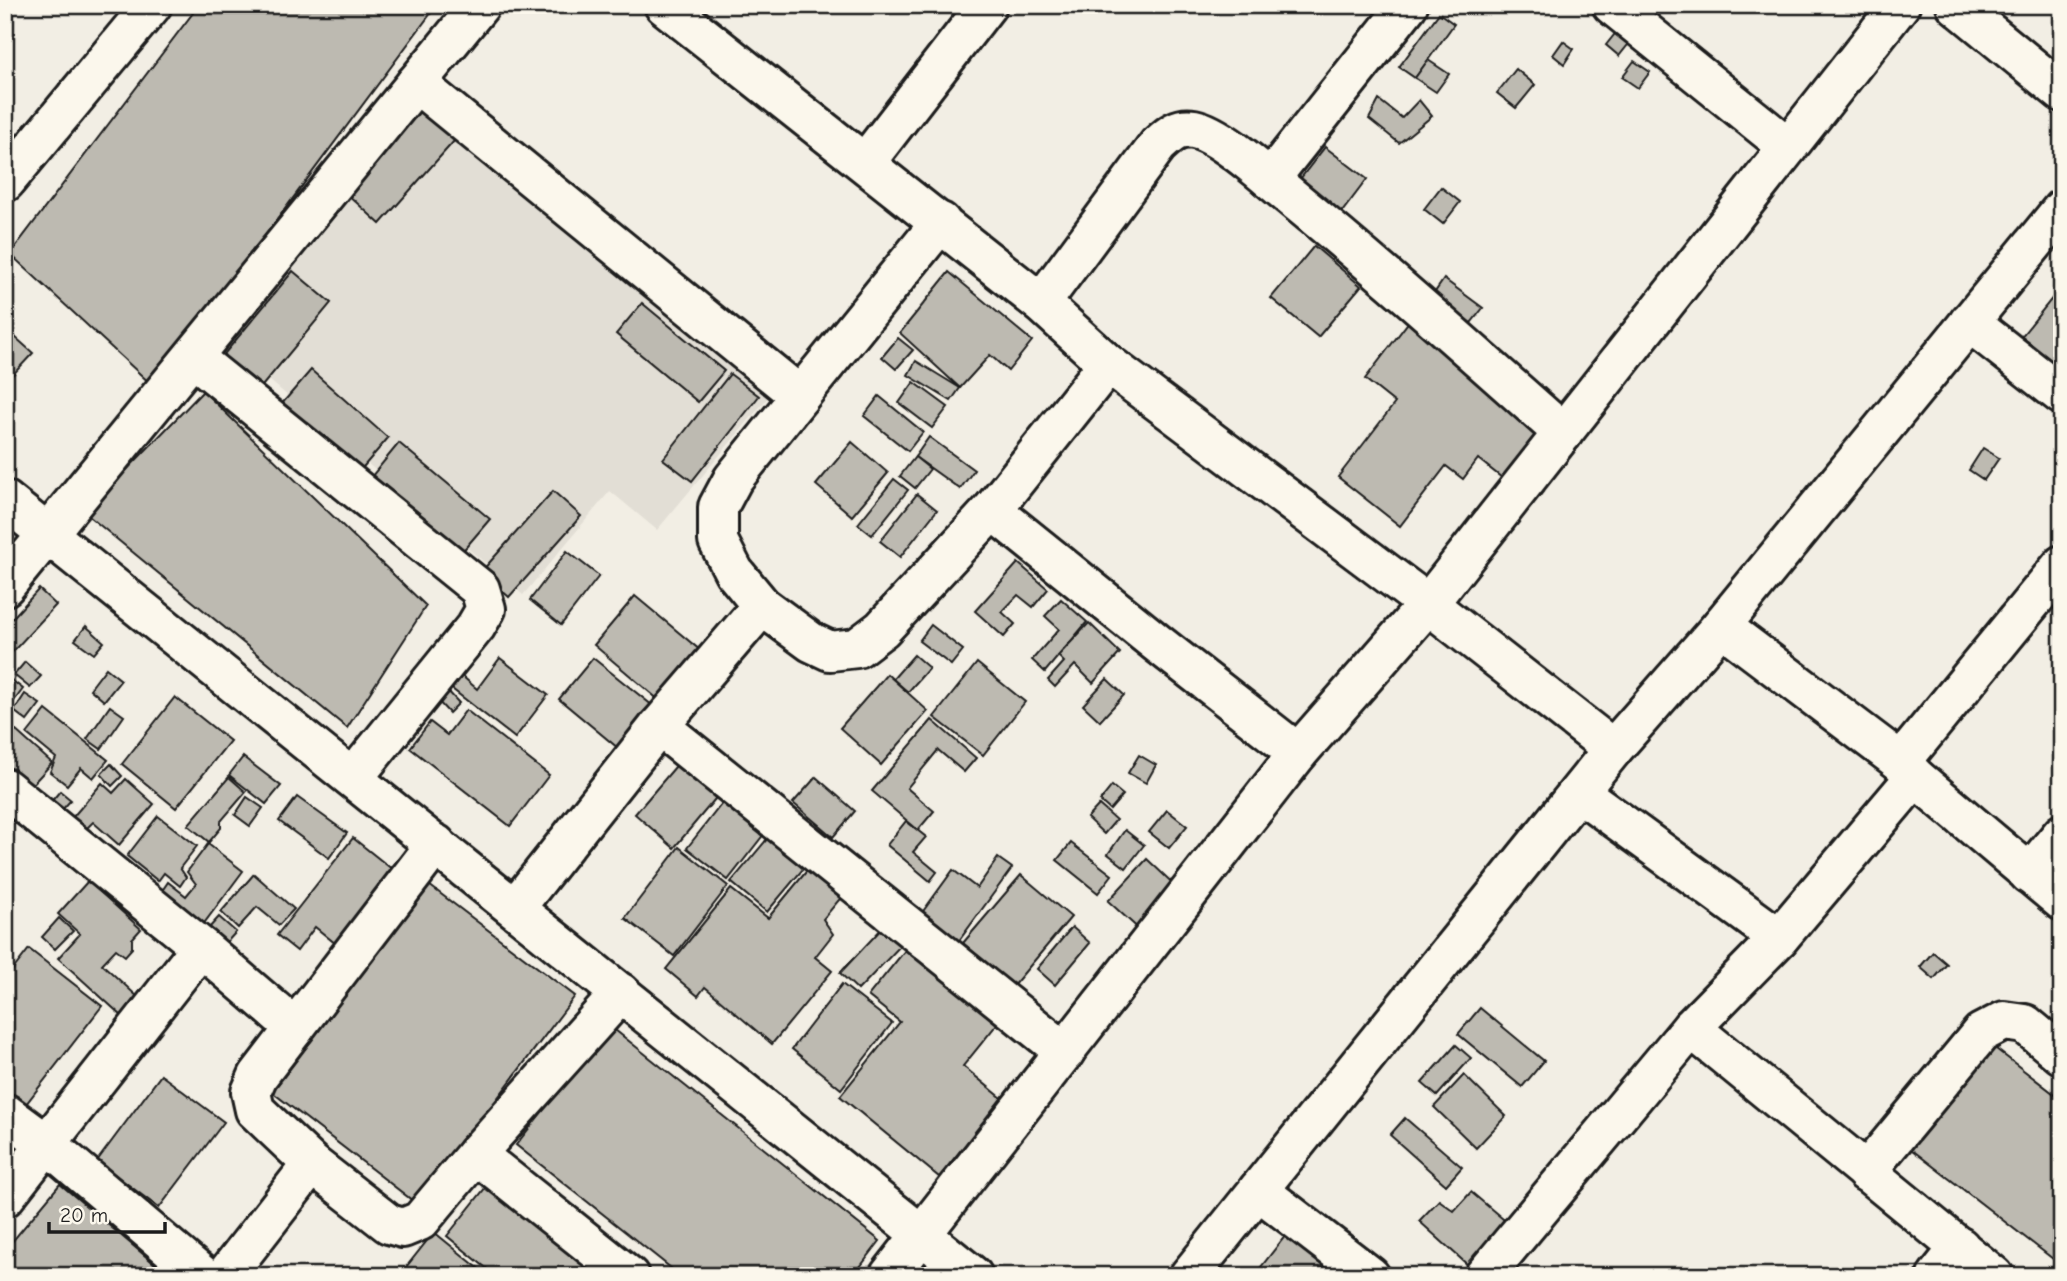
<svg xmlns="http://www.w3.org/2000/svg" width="2067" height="1281" viewBox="0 0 2067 1281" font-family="'Comic Neue',sans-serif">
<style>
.built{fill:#e2ded5}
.building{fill:#bdbab1;stroke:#1c1c1c;stroke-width:2}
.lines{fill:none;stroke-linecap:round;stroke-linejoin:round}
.street-casing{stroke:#1c1c1c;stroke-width:44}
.secondary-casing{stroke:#1c1c1c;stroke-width:44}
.street{stroke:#fbf7ec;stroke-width:38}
.secondary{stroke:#fbf7ec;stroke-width:38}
</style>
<rect width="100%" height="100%" fill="#f2eee4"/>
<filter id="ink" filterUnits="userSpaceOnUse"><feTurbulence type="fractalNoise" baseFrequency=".0143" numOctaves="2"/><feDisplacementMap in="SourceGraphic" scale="14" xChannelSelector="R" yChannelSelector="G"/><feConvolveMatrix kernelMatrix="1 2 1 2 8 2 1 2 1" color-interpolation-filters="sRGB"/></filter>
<g filter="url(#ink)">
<path class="built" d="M425 102 770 395 657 530 610 491 523 595 224 342Z"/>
<g class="building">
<path d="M199 5H437L153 386 10 254Z"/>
<path d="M1439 13 1454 24 1415 78 1399 67Z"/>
<path d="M1622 25 1635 36 1619 56 1606 45Z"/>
<path d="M1563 41 1574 49 1564 64 1553 55Z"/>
<path d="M1428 60 1449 74 1436 92 1415 78Z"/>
<path d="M1634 61 1650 72 1638 88 1622 77Z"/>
<path d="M1516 69 1535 85 1516 108 1497 93Z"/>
<path d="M1379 100 1402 118 1419 100 1432 116 1399 143 1369 119Z"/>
<path d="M420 109 455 140 380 224 346 193Z"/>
<path d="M1325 147 1367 179 1339 216 1297 183Z"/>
<path d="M1441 187 1460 202 1443 224 1424 209Z"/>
<path d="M1314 246 1361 286 1318 337 1271 298Z"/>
<path d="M293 271 331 303 258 391 220 359Z"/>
<path d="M949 272 1032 341 1008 371 990 355 960 388 900 333Z"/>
<path d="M1444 279 1483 308 1471 323 1433 295Z"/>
<path d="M2062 286V372L2020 338Z"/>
<path d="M642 303 724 371 698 402 616 334Z"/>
<path d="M1410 320 1553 432 1511 485 1478 459 1463 479 1446 466 1400 526 1338 477 1395 403 1365 379Z"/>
<path d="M5 328 33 353 5 383Z"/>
<path d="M898 338 913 350 896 369 882 357Z"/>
<path d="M916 361 960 388 951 401 908 375Z"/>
<path d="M311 370 388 438 358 473 280 406Z"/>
<path d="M730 374 759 396 692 481 663 459Z"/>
<path d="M914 382 948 407 932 428 899 403Z"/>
<path d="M203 391 426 606 347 728 85 513Z"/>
<path d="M879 396 923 432 908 451 864 416Z"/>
<path d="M929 437 974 470 960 489 915 457Z"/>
<path d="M852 442 888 473 852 516 816 485Z"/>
<path d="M399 443 490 519 461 553 371 477Z"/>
<path d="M1983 448 1999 458 1984 480 1969 470Z"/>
<path d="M915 457 930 469 915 488 900 476Z"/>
<path d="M894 479 908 490 872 535 858 524Z"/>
<path d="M553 491 581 516 509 597 481 572Z"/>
<path d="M917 494 937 510 900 557 880 541Z"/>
<path d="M567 551 599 576 561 625 530 600Z"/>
<path d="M1018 563 1048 589 1033 607 1018 595 1002 612 1015 624 1004 637 975 611Z"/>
<path d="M39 589 56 605 5 660V626Z"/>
<path d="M635 596 701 651 660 701 594 645Z"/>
<path d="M1061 599 1087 622 1045 672 1032 660 1059 629 1045 616Z"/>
<path d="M1089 623 1120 653 1093 683 1075 665 1055 687 1048 680 1064 662 1058 656Z"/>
<path d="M931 625 963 650 951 665 919 641Z"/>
<path d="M86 626 104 642 94 654 75 640Z"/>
<path d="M914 655 929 668 908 692 893 679Z"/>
<path d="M500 658 548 695 515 738 452 689 462 676 477 689Z"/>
<path d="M593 658 658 710 624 753 559 699Z"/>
<path d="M25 662 41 676 30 688 14 675Z"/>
<path d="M977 663 1025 702 983 755 934 717Z"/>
<path d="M106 668 121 680 104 701 90 689Z"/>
<path d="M887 674 928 711 881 765 840 728Z"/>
<path d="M5 675 23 689 5 713Z"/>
<path d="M1107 679 1124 695 1100 721 1083 705Z"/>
<path d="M446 689 459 703 449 713 436 699Z"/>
<path d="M25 694 40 704 27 721 14 711Z"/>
<path d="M175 697 230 741 176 808 122 764Z"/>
<path d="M110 706 124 716 101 749 87 739Z"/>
<path d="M46 710 108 760 93 778 81 768 67 785 50 772 56 758 27 734Z"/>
<path d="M466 710 549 775 510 826 410 748 430 722 447 735Z"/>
<path d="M932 720 976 758 964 772 938 750 907 788 934 811 918 830 872 791Z"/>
<path d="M5 721 52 763 28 789 5 768Z"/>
<path d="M1139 755 1156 765 1146 783 1128 773Z"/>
<path d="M243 757 281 786 266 804 229 775Z"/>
<path d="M681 760 720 793 674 848 635 814Z"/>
<path d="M111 764 122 776 112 786 101 774Z"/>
<path d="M229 777 246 792 221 821V828L209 842 188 825Z"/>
<path d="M816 777 855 811 833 837 793 803Z"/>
<path d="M126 779 154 804 119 845 93 822 85 830 72 818 102 783 113 793Z"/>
<path d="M1112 786 1123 795 1110 810 1100 801Z"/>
<path d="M60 791 71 800 60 812 50 803Z"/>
<path d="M247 797 263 808 250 826 235 815Z"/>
<path d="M297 797 347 833 329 858 279 821Z"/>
<path d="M727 797 768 829 728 880 687 848Z"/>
<path d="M1099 805 1116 820 1104 834 1087 818Z"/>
<path d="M1167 810 1187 826 1169 848 1149 832Z"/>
<path d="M158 816 197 846 180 868 186 877 180 886 164 873 158 881 127 856Z"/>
<path d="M906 821 926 837 913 852 937 872 930 881 887 845Z"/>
<path d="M1125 830 1144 845 1126 868 1108 854Z"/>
<path d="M773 832 809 862 767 912 731 882Z"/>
<path d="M353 838 398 874 341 948 315 927 297 951 277 935Z"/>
<path d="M1071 843 1112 875 1098 893 1057 860Z"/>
<path d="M208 844 243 871 199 930 157 898 168 882 186 896 196 884 187 872Z"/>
<path d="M679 847 728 886 674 956 625 918Z"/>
<path d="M998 858 1012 868 958 942 921 914 953 870 977 888Z"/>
<path d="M1147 859 1180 890 1142 932 1108 901Z"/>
<path d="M815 861 849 888 823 919 833 934 815 957 832 971 772 1044 705 987 698 996 666 969 731 889 768 918Z"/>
<path d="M254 874 294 909 279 925 257 907 238 928 221 912Z"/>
<path d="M1021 875 1071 917 1013 986 963 943Z"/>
<path d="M88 881 141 929 132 939V948L125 956 116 949 102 964 139 998 122 1016 58 958 80 934 58 914Z"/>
<path d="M429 885 575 996 417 1204 272 1092Z"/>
<path d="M219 917 236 932 225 944 208 929Z"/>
<path d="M59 918 73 931 55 949 42 937Z"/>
<path d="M886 924 904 942 858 990 840 973Z"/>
<path d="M1072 927 1090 943 1055 985 1037 969Z"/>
<path d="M911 943 1002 1018 963 1066 1003 1099 939 1177 840 1096 900 1022 868 996Z"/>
<path d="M29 949 102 1006 19 1113 5 1102V980Z"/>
<path d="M1933 952 1947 964 1934 979 1920 967Z"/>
<path d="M842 984 892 1023 841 1089 792 1049Z"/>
<path d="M1480 1008 1544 1061 1522 1087 1458 1034Z"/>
<path d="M610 1026 880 1241 853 1276H681L516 1145Z"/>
<path d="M1987 1042 2062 1100V1266L1907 1146Z"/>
<path d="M1456 1045 1471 1058 1437 1096 1422 1083Z"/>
<path d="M161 1075 224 1122 159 1208 97 1161Z"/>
<path d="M1464 1075 1506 1116 1476 1148 1434 1107Z"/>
<path d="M1405 1118 1462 1167 1446 1185 1390 1135Z"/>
<path d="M5 1127 34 1151 5 1186Z"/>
<path d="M494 1177 615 1276H496L447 1236Z"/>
<path d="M60 1184 169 1276H5V1250Z"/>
<path d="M1471 1192 1509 1224 1470 1267 1419 1221 1439 1200 1454 1211Z"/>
<path d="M1293 1226 1356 1276H1254Z"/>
<path d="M434 1232 488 1276H399Z"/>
</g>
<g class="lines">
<g class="street-casing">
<g id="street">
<path d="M664 5 1041 303 1108 364 1428 604 1613 749"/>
<path d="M1612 5 1788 147"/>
<path d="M1956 5 2062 92"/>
<path d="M416 83 800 396"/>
<path d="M865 163 987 5"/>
<path d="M1270 179 1408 5"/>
<path d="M5 182 152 5"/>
<path d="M941 222 733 479 718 507V541L734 572 762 606 811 642 830 651 857 648 882 629 992 510 1108 364"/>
<path d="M1041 303 1158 145C1169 135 1178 126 1194 129 1221 134 1268 178 1290 196 1383 272 1472 352 1563 433"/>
<path d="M1969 322 2062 395"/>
<path d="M193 357 480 589 486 609 476 626 353 778"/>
<path d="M992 510 1157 643 1298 753"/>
<path d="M5 586 480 5"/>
<path d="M1721 626 1901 762 1915 777 2062 901"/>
<path d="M659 726 1065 1052"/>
<path d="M1901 762 2062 565"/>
<path d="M5 788 201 947 295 1028"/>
<path d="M436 844 258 1076 251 1092 255 1110 312 1164 389 1224 403 1228 420 1221 476 1154 621 993"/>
<path d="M2029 874 2062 834"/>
<path d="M515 908 659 726 762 606"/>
<path d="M1779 938 1915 777"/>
<path d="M1691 1028 1994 1276"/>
<path d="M5 1113 47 1144 203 1276"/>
<path d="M476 1154 629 1276"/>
<path d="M1866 1172 1981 1033 2004 1021 2025 1024 2062 1055"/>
<path d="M1258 1190 1370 1276"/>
<path d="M5 1197 201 947"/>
<path d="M225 1276 312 1164"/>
<path d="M889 1276 1298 753 1428 604 1900 5"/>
<path d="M1189 1276 1613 749 1721 626 2062 209"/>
<path d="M1484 1276 1691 1028 1779 938 1579 792"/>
<path d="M1937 1276 1960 1247"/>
</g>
</g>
<g class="secondary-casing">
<path id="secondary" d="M5 500 973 1276"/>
</g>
<use href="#street" class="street"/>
<use href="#secondary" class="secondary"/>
</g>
</g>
<rect width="2067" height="1281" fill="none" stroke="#fbf7ec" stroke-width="28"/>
<rect x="14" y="14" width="2039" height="1253" fill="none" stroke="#1c1c1c" stroke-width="2.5" filter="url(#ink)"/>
<path d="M49 1222v10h116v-10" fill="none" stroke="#1c1c1c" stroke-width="3.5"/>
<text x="60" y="1222" font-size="21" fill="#1c1c1c" stroke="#fbf7ec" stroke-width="5" paint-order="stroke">20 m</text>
</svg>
